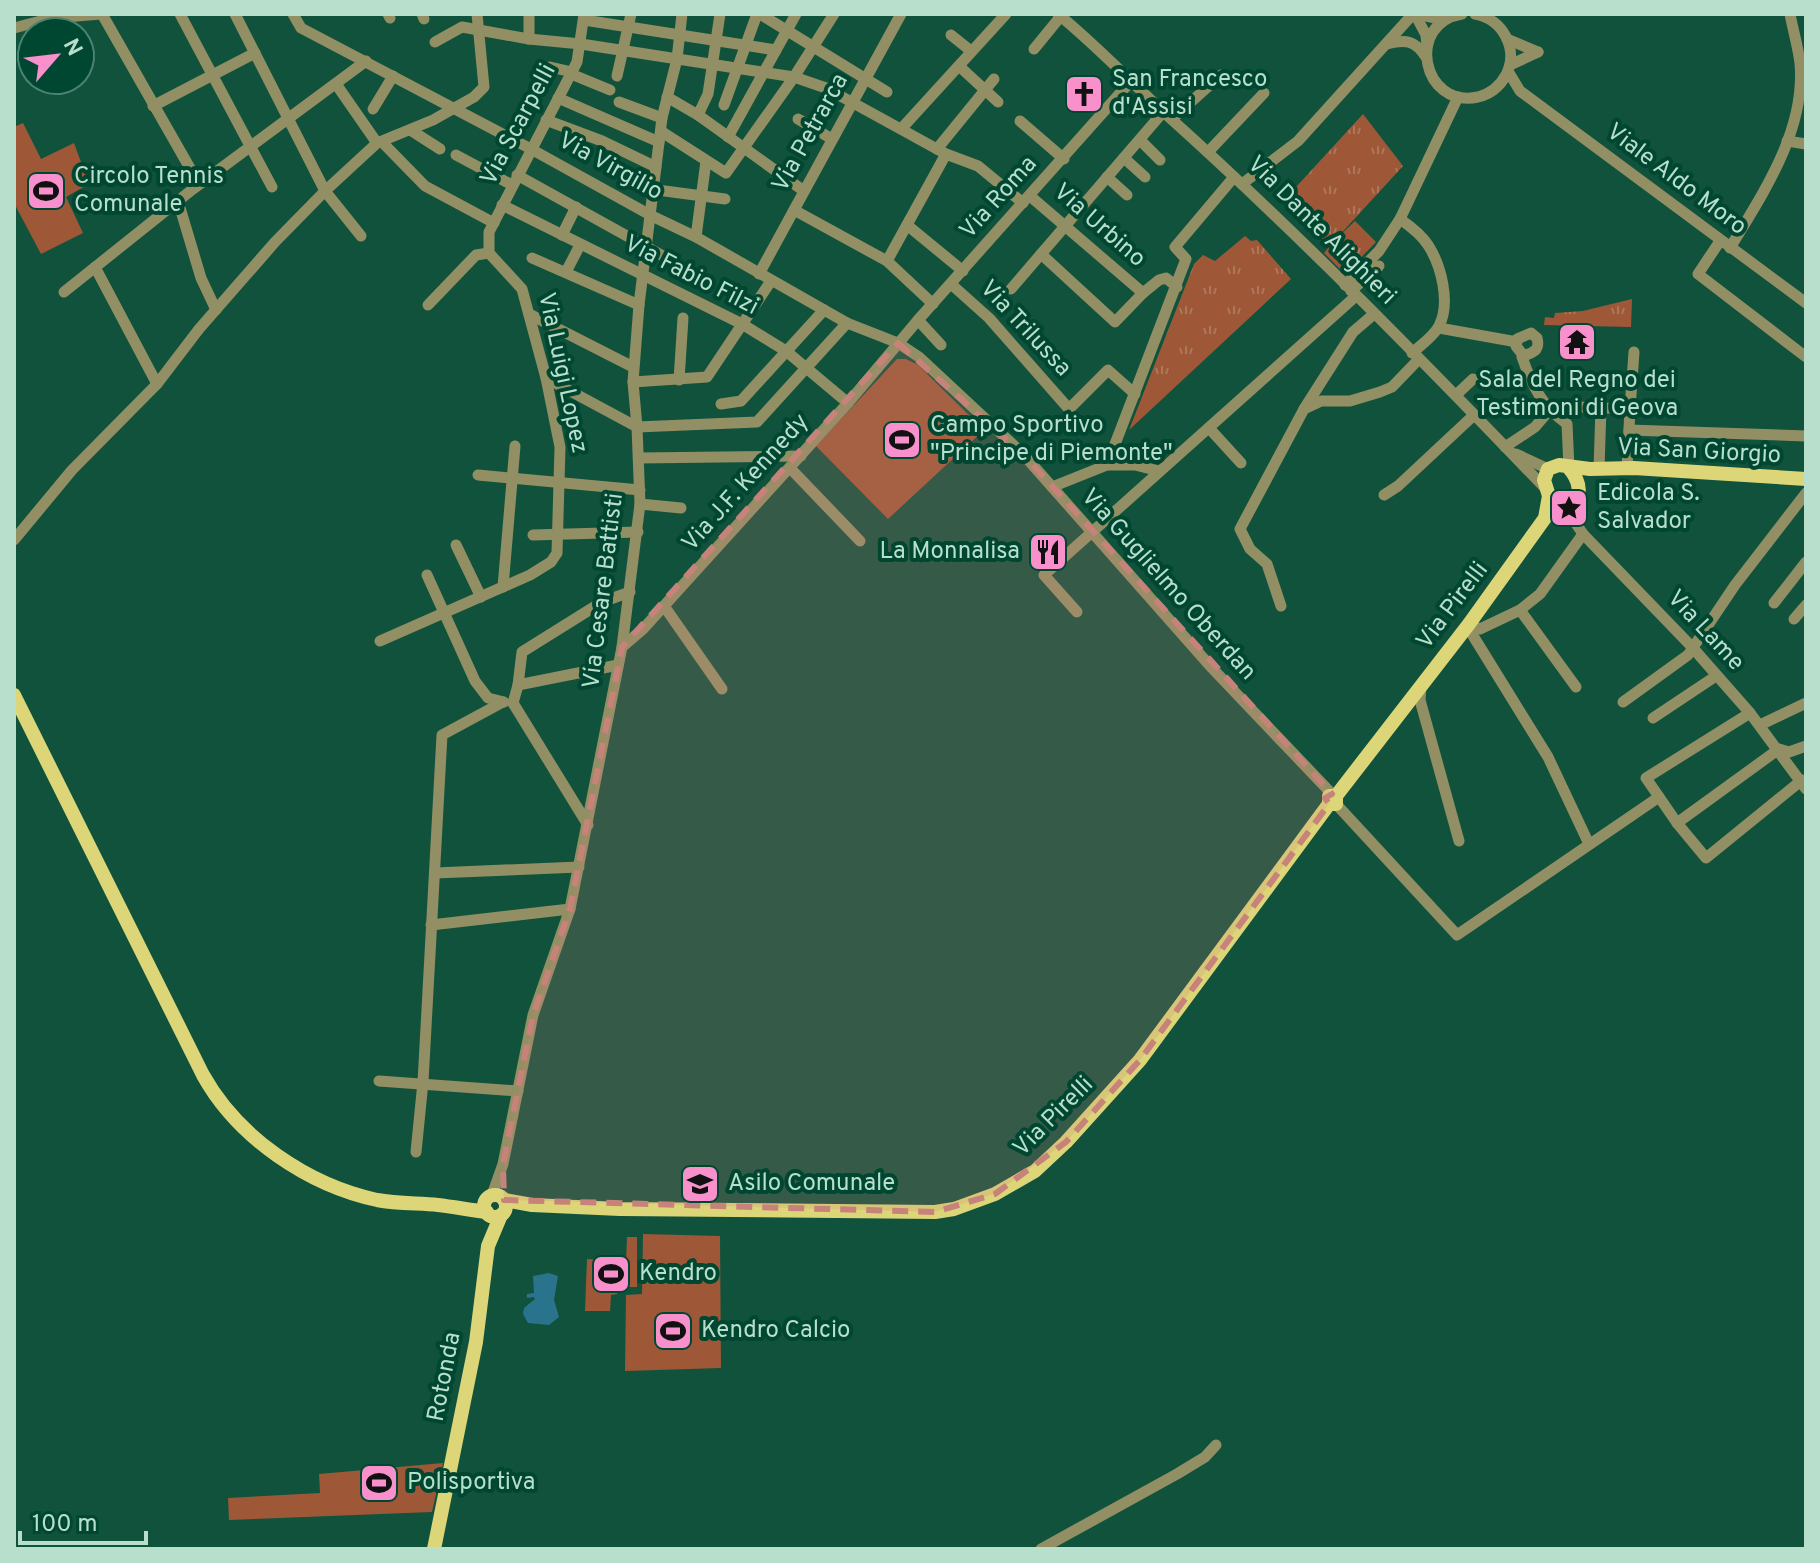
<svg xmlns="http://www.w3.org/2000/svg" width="1820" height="1563" viewBox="0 0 1820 1563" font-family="Overpass,sans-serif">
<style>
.grass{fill:url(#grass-tufts)}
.garden{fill:#9e5837}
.water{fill:#29738d}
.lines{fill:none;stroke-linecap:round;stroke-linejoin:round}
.minor{stroke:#918f63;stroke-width:11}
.major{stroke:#dcd678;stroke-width:14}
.marked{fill:#c7837a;fill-opacity:0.2;stroke:#c7837a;stroke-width:6;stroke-dasharray:16 10;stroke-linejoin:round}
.labels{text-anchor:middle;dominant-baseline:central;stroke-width:8;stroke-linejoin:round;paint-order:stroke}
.poi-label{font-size:24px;fill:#b8decc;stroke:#004732;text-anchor:start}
.street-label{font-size:24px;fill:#b8decc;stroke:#004732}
</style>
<defs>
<pattern id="grass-tufts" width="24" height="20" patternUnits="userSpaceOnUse" patternTransform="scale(2)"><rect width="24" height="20" fill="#9e5837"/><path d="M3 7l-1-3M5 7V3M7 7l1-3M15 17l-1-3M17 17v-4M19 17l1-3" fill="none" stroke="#ad775c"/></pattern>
</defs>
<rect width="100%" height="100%" fill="#11523c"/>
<g class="grass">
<path d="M1363 114 1403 166 1335 240 1355 221 1376 242 1345 274 1324 253 1329 247 1286 198Z"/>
<path d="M1245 236 1251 241 1257 240 1291 279 1129 430 1194 264 1203 255 1215 261Z"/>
<path d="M1632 299 1631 327 1544 325 1545 317 1554 318 1555 313 1583 311Z"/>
</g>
<g class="garden">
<path d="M23 123 41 159 74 143 89 184 66 197 83 233 41 254 14 203V127Z"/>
<path d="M897 359H906L918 365 984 430 888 519 816 446Z"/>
<path d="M643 1234 720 1236 721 1368 625 1371 626 1295 642 1294Z"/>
<path d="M627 1237H637V1287H617V1294L611 1295 610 1311H585L587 1259 626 1261Z"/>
<path d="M443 1463 432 1512 229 1520 228 1498 320 1493 319 1474Z"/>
</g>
<path class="water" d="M549 1273 558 1276 554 1300 559 1317 549 1325 528 1323 523 1314 524 1308 535 1299 534 1297 527 1298V1294L534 1293 533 1276Z"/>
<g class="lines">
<g class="minor">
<path d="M102 14 199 184"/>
<path d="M180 14 272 187"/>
<path d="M235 14 325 191 361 236"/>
<path d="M293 14 301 28 531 149 652 216 696 237 847 323 898 343 919 357 1023 454 1212 668 1332 794"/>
<path d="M388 14 390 18"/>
<path d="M422 14 424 19"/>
<path d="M529 14V39"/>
<path d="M760 14 887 92"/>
<path d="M1058 14C1097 46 1132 83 1169 117 1300 235 1423 361 1545 488"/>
<path d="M1415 14 1426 35 1427 47"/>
<path d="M1417 14 1434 18 1451 16"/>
<path d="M1462 14C1405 23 1422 109 1478 97 1490 94 1500 86 1506 75 1519 49 1503 19 1475 14"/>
<path d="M584 20 776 50"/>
<path d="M14 28 52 18 101 14"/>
<path d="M951 35 971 51"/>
<path d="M1507 39 1538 52"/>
<path d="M435 42 462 27 529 39 581 44 794 77 826 88 946 154 978 166 1023 203"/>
<path d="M1387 44C1405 39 1415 40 1426 57"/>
<path d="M1034 49 1061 16"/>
<path d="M1510 65 1538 52"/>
<path d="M959 66 998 102"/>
<path d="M550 67 572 72"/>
<path d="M1508 71 1520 91 1806 303"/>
<path d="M571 74 610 90"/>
<path d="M617 76 631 14"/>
<path d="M336 84 377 143"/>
<path d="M667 97 698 115 804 191"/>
<path d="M558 98 659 142"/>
<path d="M619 102 662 118"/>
<path d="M724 105 757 14"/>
<path d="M153 106 255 53"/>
<path d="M373 109 393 76"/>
<path d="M698 115 708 94 720 14"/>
<path d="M798 119 832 139"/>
<path d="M1172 119 1221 75"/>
<path d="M546 120 602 141 656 167"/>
<path d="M1020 121 1064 159"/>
<path d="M902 128 1006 14"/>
<path d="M412 131 440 149"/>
<path d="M662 132 726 173 794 77 834 14"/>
<path d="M728 137 796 14"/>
<path d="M1140 140 1160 160"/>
<path d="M1787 141 1806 144"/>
<path d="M382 142 425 186 494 223"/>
<path d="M937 149 994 79"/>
<path d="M1209 151 1264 93"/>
<path d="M456 155 512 185"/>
<path d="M1124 158 1145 177"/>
<path d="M611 169 650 189 725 199"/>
<path d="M517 175 681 266"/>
<path d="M1107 177 1127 195"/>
<path d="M1242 184 1298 141 1413 14"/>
<path d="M1030 196 1143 293 1159 280 1166 278 1177 287"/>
<path d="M178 201 201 278 216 310"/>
<path d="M502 205 742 324 786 351 848 403"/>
<path d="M794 210 887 261 933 304"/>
<path d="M1400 219C1410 226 1421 234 1428 245 1441 265 1451 303 1439 326 1434 336 1421 345 1412 353"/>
<path d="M907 225 963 271"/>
<path d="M562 235 576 207"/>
<path d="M696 237 706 161"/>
<path d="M1720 241 1698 274 1806 357"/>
<path d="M1730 248C1763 193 1806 131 1800 63 1798 47 1793 30 1790 14"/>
<path d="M489 253V232L577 62 584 14"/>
<path d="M1041 254 1115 322 1143 293"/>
<path d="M532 258 639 305"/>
<path d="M887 261 946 154"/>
<path d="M95 267 157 384"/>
<path d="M566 272 580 245"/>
<path d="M759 274 901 14"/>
<path d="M951 284 989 318 1069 409 1108 370 1135 394"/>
<path d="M1345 285 1379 251 1400 219 1458 97"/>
<path d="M1011 289 1164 111"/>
<path d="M1351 291 1379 266"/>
<path d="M64 292 193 189 366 61"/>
<path d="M428 305 476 255 489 253"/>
<path d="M529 314 633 367"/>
<path d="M918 320 941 345"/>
<path d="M1439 328 1517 342"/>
<path d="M1523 355 1516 346 1517 339 1531 333 1537 338C1541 353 1530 352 1522 357 1532 386 1542 406 1567 424L1569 468"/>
<path d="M546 378 637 427 757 422 847 323"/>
<path d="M679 380 683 318"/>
<path d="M633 382 707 377 771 281"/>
<path d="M1456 395 1473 379"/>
<path d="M721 404 741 401 824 310"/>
<path d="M1304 409 1353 332 1374 314"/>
<path d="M1630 409 1634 352"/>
<path d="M1209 428 1241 463"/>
<path d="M1629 430 1806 436"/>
<path d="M1505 447 1535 427 1553 406 1630 409 1627 468"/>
<path d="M1516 454 1548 469"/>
<path d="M639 458 801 456"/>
<path d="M1107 465H1135L1159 471"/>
<path d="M790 468 860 541"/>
<path d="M1599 469 1601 407"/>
<path d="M478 475 640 490"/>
<path d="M1052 487 1107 465 1186 259 1175 247 1234 177"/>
<path d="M1384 495 1398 486 1474 415"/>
<path d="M640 504 681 508"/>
<path d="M1566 509 1583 534 1692 647 1750 713 1806 789"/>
<path d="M533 535 638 532"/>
<path d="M14 540 72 470 157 384 199 329 275 242 325 191 377 143 433 120 474 97 484 87 477 14"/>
<path d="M456 545 481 597"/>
<path d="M427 575 475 681 488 698 504 702"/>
<path d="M503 587 515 446"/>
<path d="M1774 603 1806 562"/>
<path d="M664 606 722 689"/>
<path d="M1281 606 1267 564 1250 549 1240 529 1304 409 1321 401H1350L1380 392 1392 387 1419 359"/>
<path d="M1520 610 1576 687"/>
<path d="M1077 612 1044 575 1356 296"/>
<path d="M1794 619 1806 605"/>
<path d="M1469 624 1480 629 1520 610 1540 594 1583 534"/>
<path d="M1467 626 1548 757 1589 844"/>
<path d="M380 641 530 575 551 562 557 553 560 447 546 378 522 289 489 253"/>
<path d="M622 647 643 629 848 403 918 320 1131 81"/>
<path d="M518 685 618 665"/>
<path d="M1421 686 1420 700 1459 841"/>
<path d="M1623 702 1688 655 1735 585 1806 493"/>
<path d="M513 703 518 685 522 652 602 602 630 592"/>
<path d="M513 703 588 825"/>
<path d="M1750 713 1646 778 1677 823 1706 858 1802 780"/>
<path d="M1653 718 1716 676"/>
<path d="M1760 725 1806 703"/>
<path d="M1336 804 1457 935 1659 797"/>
<path d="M1677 823 1779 749 1789 752 1806 746"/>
<path d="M435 873 579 867"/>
<path d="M431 925 570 909"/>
<path d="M379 1081 518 1091"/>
<path d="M416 1152 423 1082 442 735 503 702"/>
<path d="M492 1195 503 1164 533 1015 570 909 622 647 640 504 637 427 633 382 639 305 662 118 677 59 682 14"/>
<path d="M1041 1549 1177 1474 1205 1457 1216 1445"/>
</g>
<g class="major">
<path d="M1569 468C1579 480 1583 493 1572 506L1561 509 1549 496 1544 480 1548 469 1559 465 1590 469 1634 468 1806 479"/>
<path d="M14 695 203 1075C238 1138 308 1185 377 1200 398 1204 418 1203 438 1205 454 1207 471 1210 487 1212"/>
<path d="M1336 796H1329V804H1336V796L1469 624 1545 518 1549 496"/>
<circle cx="495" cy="1206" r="11"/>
<path d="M504 1200 532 1205 620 1209 935 1212 954 1209 995 1194 1035 1171 1066 1142 1140 1060 1329 804"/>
<path d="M434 1549 476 1342 488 1246 501 1215"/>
</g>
</g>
<path class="marked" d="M898 343 1023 454 1332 794 1325 798 1329 804 1140 1060 1066 1142 995 1194 935 1212 504 1200 503 1164 533 1015 570 909 622 647Z"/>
<defs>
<g id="church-square" transform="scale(2)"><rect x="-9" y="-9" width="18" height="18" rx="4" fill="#f890cc" stroke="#004732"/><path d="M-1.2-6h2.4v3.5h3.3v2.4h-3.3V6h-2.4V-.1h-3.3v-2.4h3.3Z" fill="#111"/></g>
<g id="stadium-square" transform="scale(2)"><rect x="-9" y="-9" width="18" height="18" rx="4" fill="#f890cc" stroke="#004732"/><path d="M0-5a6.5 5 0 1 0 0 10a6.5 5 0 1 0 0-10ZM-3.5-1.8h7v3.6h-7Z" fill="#111"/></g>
<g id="temple-square" transform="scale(2)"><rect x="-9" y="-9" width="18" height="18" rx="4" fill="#f890cc" stroke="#004732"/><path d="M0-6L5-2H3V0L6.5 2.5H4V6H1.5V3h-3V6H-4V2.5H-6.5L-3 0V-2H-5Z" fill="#111"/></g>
<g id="sight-square" transform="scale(2)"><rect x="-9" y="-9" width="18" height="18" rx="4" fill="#f890cc" stroke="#004732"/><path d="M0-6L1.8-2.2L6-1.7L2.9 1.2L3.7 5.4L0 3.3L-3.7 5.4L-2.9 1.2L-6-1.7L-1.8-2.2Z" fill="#111"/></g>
<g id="restaurant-square" transform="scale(2)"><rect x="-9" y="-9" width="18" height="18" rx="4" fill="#f890cc" stroke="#004732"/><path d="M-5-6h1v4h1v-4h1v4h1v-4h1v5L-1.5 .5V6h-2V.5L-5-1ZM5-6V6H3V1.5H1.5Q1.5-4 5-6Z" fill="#111"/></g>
<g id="school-square" transform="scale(2)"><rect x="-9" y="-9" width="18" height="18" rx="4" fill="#f890cc" stroke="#004732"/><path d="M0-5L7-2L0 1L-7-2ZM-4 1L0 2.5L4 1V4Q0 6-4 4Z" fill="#111"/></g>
</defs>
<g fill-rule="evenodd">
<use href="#church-square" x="1084" y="94"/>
<use href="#stadium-square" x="46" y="191"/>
<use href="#temple-square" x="1577" y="342"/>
<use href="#stadium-square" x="902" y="440"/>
<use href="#sight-square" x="1569" y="508"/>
<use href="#restaurant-square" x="1048" y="552"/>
<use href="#school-square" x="700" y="1184"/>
<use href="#stadium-square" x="611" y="1274"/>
<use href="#stadium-square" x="673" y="1331"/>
<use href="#stadium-square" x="379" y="1483"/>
</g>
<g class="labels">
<g class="poi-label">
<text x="1112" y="80">San Francesco<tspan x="1112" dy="28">d'Assisi</tspan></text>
<text x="74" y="177">Circolo Tennis<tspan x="74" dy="28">Comunale</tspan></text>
<text x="1577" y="381" text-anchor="middle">Sala del Regno dei<tspan x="1577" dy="28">Testimoni di Geova</tspan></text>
<text x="930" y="426">Campo Sportivo<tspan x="930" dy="28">"Principe di Piemonte"</tspan></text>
<text x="1597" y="494">Edicola S.<tspan x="1597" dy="28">Salvador</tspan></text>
<text x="1020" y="552" text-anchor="end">La Monnalisa</text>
<text x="728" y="1184">Asilo Comunale</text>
<text x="639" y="1274">Kendro</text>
<text x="701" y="1331">Kendro Calcio</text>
<text x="407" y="1483">Polisportiva</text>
</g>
<g class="street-label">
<text transform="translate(519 125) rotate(-62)">Via Scarpelli</text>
<text transform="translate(811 133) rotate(-61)">Via Petrarca</text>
<text transform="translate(610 167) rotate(29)">Via Virgilio</text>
<text transform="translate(1676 180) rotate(37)">Viale Aldo Moro</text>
<text transform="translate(999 198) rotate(-48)">Via Roma</text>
<text transform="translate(1099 226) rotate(41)">Via Urbino</text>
<text transform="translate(1321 231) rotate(45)">Via Dante Alighieri</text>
<text transform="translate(691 276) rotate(27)">Via Fabio Filzi</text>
<text transform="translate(1025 329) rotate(47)">Via Trilussa</text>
<text transform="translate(562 373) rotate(78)">Via Luigi Lopez</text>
<text transform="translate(1699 452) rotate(3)">Via San Giorgio</text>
<text transform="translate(746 483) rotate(-48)">Via J.F. Kennedy</text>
<text transform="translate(1168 585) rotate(48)">Via Guglielmo Oberdan</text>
<text transform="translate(604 591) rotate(-83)">Via Cesare Battisti</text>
<text transform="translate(1453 606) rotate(-53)">Via Pirelli</text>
<text transform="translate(1705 631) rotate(47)">Via Lame</text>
<text transform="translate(1054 1117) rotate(-45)">Via Pirelli</text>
<text transform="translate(445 1377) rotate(-79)">Rotonda</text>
</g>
</g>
<rect width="1820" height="1563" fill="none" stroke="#b8decc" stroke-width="32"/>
<g transform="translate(56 56) rotate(62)"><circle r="38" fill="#004732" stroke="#4a8370" stroke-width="2"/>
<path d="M0-6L14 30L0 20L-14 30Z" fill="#f890cc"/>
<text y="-12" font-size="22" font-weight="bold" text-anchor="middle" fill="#b8decc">N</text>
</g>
<path d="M20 1531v12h126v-12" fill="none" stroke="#b8decc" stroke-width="4"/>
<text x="32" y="1531" font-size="24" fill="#b8decc" stroke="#004732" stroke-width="6" paint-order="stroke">100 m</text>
</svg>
